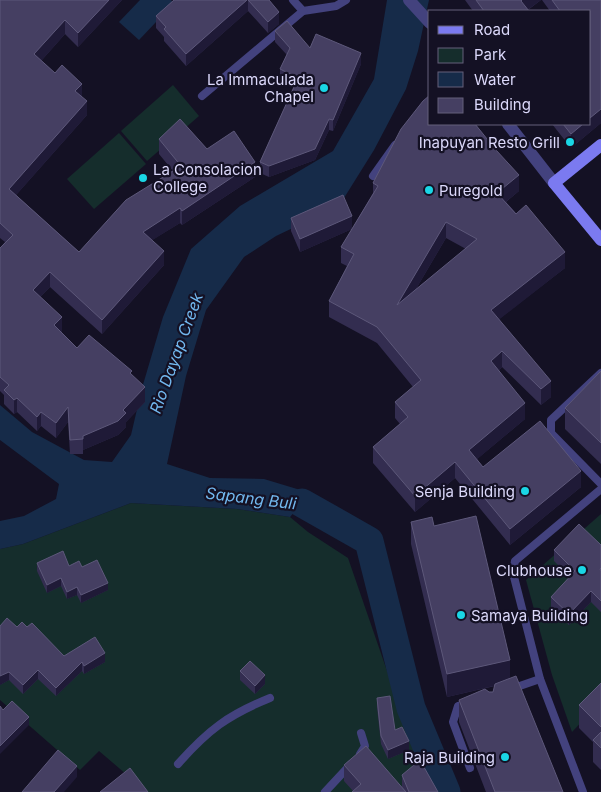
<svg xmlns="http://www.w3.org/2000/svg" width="601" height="792" viewBox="0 0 601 792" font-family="Inter,sans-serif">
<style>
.green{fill:#152d2c}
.water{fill:#162b49}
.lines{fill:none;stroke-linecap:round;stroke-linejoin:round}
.river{stroke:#162b49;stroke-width:29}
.lane{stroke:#43427e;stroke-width:8}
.street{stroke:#43427e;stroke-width:12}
.secondary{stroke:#7b7af0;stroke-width:12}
.wall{fill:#332d50;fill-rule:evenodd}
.shaded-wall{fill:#1f1a37}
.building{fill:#453f62;stroke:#5d587a;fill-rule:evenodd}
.poi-dot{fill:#1ad6e5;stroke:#141124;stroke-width:2}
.labels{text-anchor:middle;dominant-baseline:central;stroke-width:4.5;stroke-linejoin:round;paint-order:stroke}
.poi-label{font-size:15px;fill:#dcd9fb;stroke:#141124;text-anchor:end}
.water-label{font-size:16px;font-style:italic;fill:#72b8ef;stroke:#141124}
</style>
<rect width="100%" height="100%" fill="#141124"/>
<g class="green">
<path d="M173 85 199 116 147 161 121 131Z"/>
<path d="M119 133 146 164 94 209 67 179Z"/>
<path d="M131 503 237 509 290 517 308 532 348 558 422 772 396 792H147L99 751 80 770 0 700V549L23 544Z"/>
<path d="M601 514V701L572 732 552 675 526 580Z"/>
</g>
<g class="water">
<path d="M140 0H171L174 3 139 40 119 22Z"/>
<path d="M387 0H429L418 51 406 89 374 150 339 206 276 236 244 257 206 310 186 376 167 464 210 478 264 479 307 492 302 503 290 517 237 509 131 503 23 544 0 549V521L24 516 56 499 59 484 0 440V405L32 432 84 460 112 462 131 435 142 388 163 317 191 249 240 206 333 151 374 79Z"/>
</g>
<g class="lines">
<path class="river" d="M302 503 369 541 411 708 446 792"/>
<g class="lane">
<path d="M293 0 303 11 336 6 346 0"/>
<path d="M202 96 303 11"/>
<path d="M373 176 395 145"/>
<path d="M601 373 551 420V433L601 484"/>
<path d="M511 689 540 679"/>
<path d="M467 703 458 706 453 722 470 768"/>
<path d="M360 754 365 746 361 733"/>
<path d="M178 764C208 730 228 715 270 698"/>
<path d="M325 792 351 764"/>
<path d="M583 792 540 679 513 573 515 561 601 489"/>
</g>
<g class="street">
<path d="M409 0 430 23"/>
<path d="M508 124 554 183"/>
</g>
<path class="secondary" d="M601 145 554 183 601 240"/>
</g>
<g class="wall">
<path d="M0 0H122L78 47 65 34 41 61 82 97 87 115 16 195 79 252 173 171 159 154V139L207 149 255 177 182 225 180 223 152 240 164 265 102 334 50 287 40 297 62 331 61 332 77 348 132 375 145 402 126 422V427L118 435 83 450V454H70L68 422 56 438 41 426 37 431 17 412 14 414 4 404V395L0 391V248L5 242 0 238Z"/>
<path d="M174 0H269L279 24 268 33 248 11 186 66 164 41V37L156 28V16Z"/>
<path d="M465 0H541L528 10 529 11H473Z"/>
<path d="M542 0H601V123L571 148 552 124H590V11H550Z"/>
<path d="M275 31 310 48 361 64 333 131 329 130 315 160 269 177 260 173V162L294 87 280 80V69L287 55 275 42Z"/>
<path d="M373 183 519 191 506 202 565 268 499 319 551 397 541 405 502 367 499 370 525 419 477 459 483 467 581 487 510 545 455 478 415 512 373 463V447L400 424 395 418V402L413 387 377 343 329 317V301L347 266 341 263V247L352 229 300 252 291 231V218L352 229 373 193ZM446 238 466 249 416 289Z"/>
<path d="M601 371V464L565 429V408Z"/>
<path d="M411 522 510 678 563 792H486L459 722V700L493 692 495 686 447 697 411 544Z"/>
<path d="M601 545V612L591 602 569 625 551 608V597L570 577 554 561V550Z"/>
<path d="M37 563 82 567 108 590 81 603 77 595 67 599 61 586 47 593 37 571Z"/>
<path d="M17 627 64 656 105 662 84 674 82 671 56 696 38 679 23 694 9 680 0 685Z"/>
<path d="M240 671 265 684 255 694 240 680Z"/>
<path d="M601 683V770L593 762V742L579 728V705Z"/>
<path d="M377 698 395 730 409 750 388 759 381 744 377 707Z"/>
<path d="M344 765 402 787V775L438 792H352L353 791 344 781Z"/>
</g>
<g class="shaded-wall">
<path d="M109 0H122L78 47V33Z"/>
<path d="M247 0H248V11L186 66V54Z"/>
<path d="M522 0H541L526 11 521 1Z"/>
<path d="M279 12V24L268 33V22Z"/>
<path d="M65 20V34L34 69V54Z"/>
<path d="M361 53V64L333 131V120Z"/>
<path d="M82 84V98L75 91Z"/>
<path d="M87 101V115L9 203V189Z"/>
<path d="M601 109V123L571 148V134L583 124H590V118Z"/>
<path d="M329 119V130L315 160 269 177V166Z"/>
<path d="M255 162V177L182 225V211Z"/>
<path d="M519 175V191L497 209V193Z"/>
<path d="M180 208V223L143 246V232Z"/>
<path d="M352 216V229L300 252V239Z"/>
<path d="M446 222V238L397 321V305Z"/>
<path d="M164 251V265L102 334V320Z"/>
<path d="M565 252V268L491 326V310Z"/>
<path d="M50 272V287L33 304V290Z"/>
<path d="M62 317V331L54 339V325Z"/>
<path d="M502 351V367L491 377V361Z"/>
<path d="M551 381V397L541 405V389Z"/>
<path d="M145 387V402L126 422V427L118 435 83 450V436L123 410Z"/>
<path d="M17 398V412L14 414V400Z"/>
<path d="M525 403V419L469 466V450Z"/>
<path d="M68 407V422L56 438V423Z"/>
<path d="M41 412V426L37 431V417Z"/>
<path d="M455 462V478L415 512V496Z"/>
<path d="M581 471V487L510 545V529Z"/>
<path d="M61 578V586L47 593V585Z"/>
<path d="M108 583V590L81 603V595Z"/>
<path d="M77 587V595L67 599V592Z"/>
<path d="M591 591V602L569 625V614Z"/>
<path d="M105 653V662L84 674V666Z"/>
<path d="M510 660V682L447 697V674Z"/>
<path d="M82 662V671L56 696V688Z"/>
<path d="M38 670V679L23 694V685Z"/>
<path d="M9 672V680L0 685V676Z"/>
<path d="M265 675V684L255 694V686Z"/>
<path d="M29 717V725L0 754V746Z"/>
<path d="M409 741V750L388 759V750Z"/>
<path d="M77 766V777L64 792H54Z"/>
</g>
<g class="building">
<path d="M0 0H109L78 33 65 20 34 54 55 73 62 65 82 84 75 91 87 101 9 189 79 252 126 200 181 166 159 139 180 119 207 149 234 131 255 162 182 211 180 208 143 232 164 251 102 320 50 272 33 290 62 317 54 325 77 348 89 335 132 371 130 373 145 387 123 410 126 413 118 421 83 436V439L70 440 68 407 56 423 41 412 37 417 17 398 14 400 4 390 9 385 0 377V248L13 235 0 223Z"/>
<path d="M174 0H247L186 54 164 29 166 27 156 16Z"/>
<path d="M248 0H269L279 12 268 22Z"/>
<path d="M476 0H522L521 1 529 11H484Z"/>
<path d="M552 0H601V109L590 118V11H560Z"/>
<path d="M287 21 310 48 316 34 361 53 333 120 329 119 315 149 269 166 260 162 298 78 280 69 290 48 275 31Z"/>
<path d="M430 95V124H475L496 150 519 175 497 193 516 214 526 205 565 252 491 310 551 381 541 389 502 351 491 361 525 403 469 450 483 467 540 421 581 471 510 529 455 462 415 496 373 447 408 417 395 402 421 380 377 327 329 301 354 254 341 247 378 186 373 183 401 129 423 101ZM446 222 477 239 397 305Z"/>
<path d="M563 124H583L571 134Z"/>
<path d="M343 195 352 216 300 239 291 218Z"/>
<path d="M601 371V443L565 408Z"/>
<path d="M476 516 510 660 447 674 411 522 432 517 434 526Z"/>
<path d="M579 524 601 545V568L600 569 601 571V601L591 591 569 614 551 597 575 571 554 550Z"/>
<path d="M63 551 69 566 79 561 82 567 97 560 108 583 81 595 77 587 67 592 61 578 47 585 37 563Z"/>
<path d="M7 618 17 627 22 622 27 627 32 623 64 656 95 637 105 653 84 666 82 662 56 688 38 670 23 685 9 672 0 676V626Z"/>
<path d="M250 661 265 675 255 686 240 671Z"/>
<path d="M516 676 563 792H495L459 700 485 689 489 692H493L495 684Z"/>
<path d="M601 683V727L579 705Z"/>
<path d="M390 696 395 730 402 727 409 741 388 750 381 736 377 698Z"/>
<path d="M12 701 29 717 0 746V706L3 710Z"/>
<path d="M601 732V748L593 740Z"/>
<path d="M366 746 406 792H352L361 784 344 765Z"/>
<path d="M58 750 77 766 54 792H22Z"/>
<path d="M420 760 438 792H409L402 775Z"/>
<path d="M130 768 148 792H100Z"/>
</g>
<g class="poi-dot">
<circle cx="324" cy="88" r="5"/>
<circle cx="570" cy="142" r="5"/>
<circle cx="143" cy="178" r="5"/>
<circle cx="429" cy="190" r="5"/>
<circle cx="525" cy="491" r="5"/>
<circle cx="582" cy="570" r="5"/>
<circle cx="461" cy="615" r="5"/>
<circle cx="505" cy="757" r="5"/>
</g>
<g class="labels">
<g class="poi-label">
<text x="314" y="79">La Immaculada<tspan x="314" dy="17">Chapel</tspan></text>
<text x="560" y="142">Inapuyan Resto Grill</text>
<text x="153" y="169" text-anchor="start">La Consolacion<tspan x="153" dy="17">College</tspan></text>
<text x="439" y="190" text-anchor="start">Puregold</text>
<text x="515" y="491">Senja Building</text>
<text x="572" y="570">Clubhouse</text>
<text x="471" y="615" text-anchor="start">Samaya Building</text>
<text x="495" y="757">Raja Building</text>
</g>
<g class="water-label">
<text transform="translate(176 353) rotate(-70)">Rio Dayap Creek</text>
<text transform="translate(251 498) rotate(7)">Sapang Buli</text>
</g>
</g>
<rect x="428" y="10" width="162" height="115" fill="#141124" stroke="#64617a"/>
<rect x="438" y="26" width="25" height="8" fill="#7b7af0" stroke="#64617a"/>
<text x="474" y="35" font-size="15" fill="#dcd9fb">Road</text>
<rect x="438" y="48" width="25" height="15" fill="#152d2c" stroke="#64617a"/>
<text x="474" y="60" font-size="15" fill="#dcd9fb">Park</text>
<rect x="438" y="72" width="25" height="15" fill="#162b49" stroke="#64617a"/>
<text x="474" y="85" font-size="15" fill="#dcd9fb">Water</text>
<rect x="438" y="98" width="25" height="15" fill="#453f62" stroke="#64617a"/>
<text x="474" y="110" font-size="15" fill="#dcd9fb">Building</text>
</svg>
